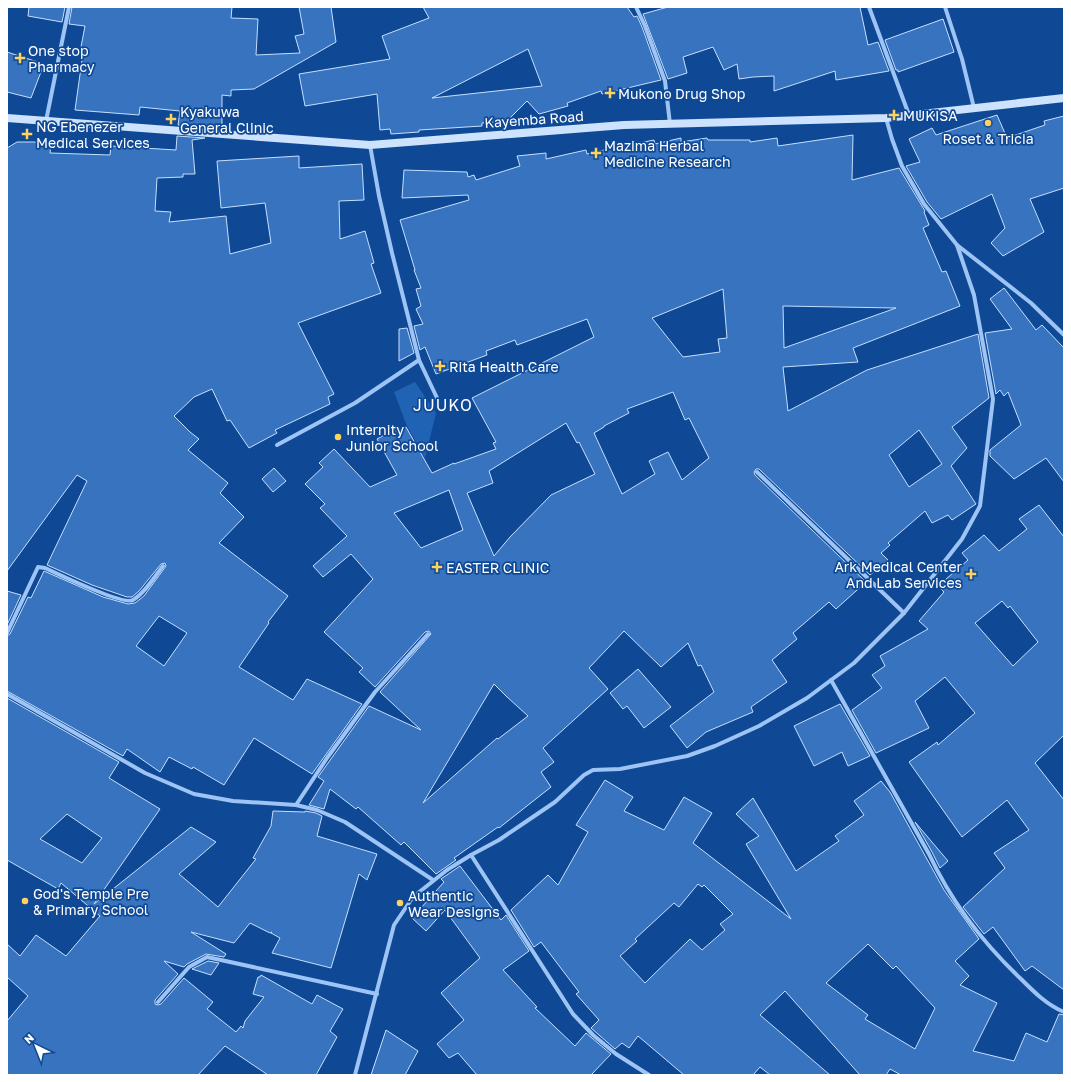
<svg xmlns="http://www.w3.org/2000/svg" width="1071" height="1082" viewBox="0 0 1071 1082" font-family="'Golos Text',sans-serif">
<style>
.green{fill:#2063b5}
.building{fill:#3773be;stroke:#c5dffe;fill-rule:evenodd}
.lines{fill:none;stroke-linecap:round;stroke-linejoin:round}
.street{stroke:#9dc4f4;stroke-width:4}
.secondary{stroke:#cde2fd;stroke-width:8}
.poi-dot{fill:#ffd260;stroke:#0f4995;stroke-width:1.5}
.labels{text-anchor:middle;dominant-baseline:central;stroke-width:3.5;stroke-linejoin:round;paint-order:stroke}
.poi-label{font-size:14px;fill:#fff;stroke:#0f4995;text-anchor:start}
.street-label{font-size:14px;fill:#fff;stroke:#0f4995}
.quarter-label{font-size:16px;letter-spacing:1px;fill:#fff;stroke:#0f4995}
</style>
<rect width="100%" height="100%" fill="#0f4995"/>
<path class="green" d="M415 382 436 413 425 458 407 426 394 392Z"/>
<g class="building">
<path d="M29 7H65L62 22 28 16Z"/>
<path d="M72 7H232L231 18 258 19 256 55 300 53 295 36 304 34 299 7H331L336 42 254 89 231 90V96L222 95V128L178 125 180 111 140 107 139 115 75 110 83 53 80 52 85 26 69 24Z"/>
<path d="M423 7H627L634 17 637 16 642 27 661 80 602 94 601 91 567 103 568 106 539 114 527 101 507 121 482 123V126L419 130V132L391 134 390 129 380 130 377 94 305 106 299 74 390 59 382 36 429 18ZM528 49 542 86 432 98Z"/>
<path d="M668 7H860L868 45 878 42 889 71 836 80 835 71 774 91V76L753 77 739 79 737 64 724 70 713 47 683 57 687 73 668 79 643 14Z"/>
<path d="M943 19 954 52 898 72V70H896L885 40Z"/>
<path d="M7 52 44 64 31 98 7 92Z"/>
<path d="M997 115 1007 138 1045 125 1044 121 1064 116V188L1030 199 1044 232 1003 256 991 243 1005 228 992 194 941 219 927 202 906 166 920 162 909 139 932 128 936 135Z"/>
<path d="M853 135 852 180 899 168 925 211 924 212 929 225 923 228 942 272 946 271 960 306 853 348 858 362 783 367 788 411 867 370 978 334 989 398 952 427 967 448 951 466 976 504 952 520 948 515 932 523 925 511 888 543 890 545 881 553 888 560 870 575 759 469H756L754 472 755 475 866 582 836 609 829 602 793 633 797 639 772 660 787 682 751 707 753 712 706 732 687 748 670 726 714 692 701 665 698 666 688 643 661 667 624 631 589 668 608 689 543 748 554 762 541 772 551 787 499 828 498 827 454 858 456 860 436 874 404 842 401 845 358 807 356 809 330 789 324 809 309 805 324 781 318 777 369 706 421 730 380 692 431 634 429 631 425 632 375 687 359 672 363 668 324 632 373 579 351 554 323 577 313 566 347 536 320 508 325 504 305 484 323 467 319 463 334 449 370 487 397 475 377 439 399 427 401 430 406 427 432 473 454 463V464L496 449 493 443 496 442 472 398 594 337 587 319 517 345 515 340 486 351 487 355 436 374 425 347 420 350 414 326 423 324 416 309 421 306 416 289 421 288 414 270H415L400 220 469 200 468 195 402 198 404 170 467 172 468 177 474 175 476 180 520 166 517 156 546 153V159L586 150 587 154 629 144V145L654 140 655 144 681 138V142L707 138 708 140H750V142L777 138 778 146ZM723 289 727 338 718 339 720 352 683 357 652 318ZM783 306 896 308 784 348ZM673 392 685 420 689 418 709 458 682 480 668 452 649 461 655 474 622 494 594 433 604 427V426L629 413 627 409ZM566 423 577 443 579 442 595 474 551 495 510 537 494 556 467 493 493 483 489 471ZM919 430 942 464 909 487 889 455ZM449 490 463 530 421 548 394 513ZM494 684 506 696 528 716 498 739 497 738 423 803Z"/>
<path d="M177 136 205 138 192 140 195 174H183V177L157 178 155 211 171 212 169 222 226 216 230 254 271 243 265 203 221 208 217 161 299 156V168L362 164 364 200 339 201 340 239 365 231 374 263 371 264 381 293 298 323 334 394 328 397 330 404 275 430 277 433 249 448 230 420 227 421 212 389 194 397 174 416 190 432 199 439 188 450 228 483 220 493 244 517 219 543 288 596 268 622 269 623 239 667 293 700 307 679 362 704 312 774 254 738 224 785 193 767 192 769 169 757 160 772 127 749 123 756 7 691V636L10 634 28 597 31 598 44 571 103 597 128 604 135 603 144 596 166 566 165 563 161 564 139 591 132 597H127L92 585 47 565 87 481 77 475 7 571V148L17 142H34L51 145 50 153 110 155 111 146 176 150ZM159 616 187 633 164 666 136 646Z"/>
<path d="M1004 288 1036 330 1042 325 1064 348V482L1046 458 1014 479 990 456V450L1021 425 1008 392 1004 396 1000 390 996 394 985 333 1012 329 990 299Z"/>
<path d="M407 328 414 353 399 361V329Z"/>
<path d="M274 468 286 481 273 492 262 479Z"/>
<path d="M1039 505 1064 537V735L1035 763 1064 800V990L1032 966 1025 971 993 927 984 934 963 907 1005 868 994 853 1029 830 1007 800 962 837 909 762 937 742 938 745 975 713 945 677 915 701 929 728 876 753 852 710 882 688 872 675 885 666 880 656 928 629 919 621 944 592 938 586 968 560 962 553 984 535 999 551 1027 529 1019 519ZM1002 601 1008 608 1010 606 1038 642 1013 666 975 623Z"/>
<path d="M7 591 21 595 7 625Z"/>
<path d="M638 669 671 707 644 728 627 706 623 709 610 693Z"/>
<path d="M7 698 119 762 109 778 160 809 94 904 191 827 216 842 179 874 218 907 256 859 253 858 271 826 273 811 305 812V811L316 813 322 816 317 836 377 854 367 880 359 874 331 968 272 953 280 938 271 933 272 932 270 933 250 923 234 943 191 932 226 954 224 957 206 954 187 964 184 967 164 961 178 974 155 1000V1004L158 1005 161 1004 184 978 213 1002 207 1009 236 1032 241 1026 243 1028 245 1021 264 997 253 994 258 977H260L261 975 312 1004 317 995 343 1009 330 1031 337 1037 316 1075H268L225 1046 198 1075H7V1021L28 996 7 977V944L20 956 36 935 66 956 100 916 61 883 58 889 7 860ZM67 814 102 838 82 863 40 839Z"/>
<path d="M840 704 870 756 848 766 842 752 814 766 794 726Z"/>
<path d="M605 780 633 797 624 811 664 830 684 797 712 813 693 843 791 919 746 844 759 836 736 814 753 798 796 871 839 841 835 836 864 815 854 801 881 781 890 792 944 890 979 939 955 961 969 976 960 985 997 1003 973 1051 1014 1061 1026 1033 1047 1042 1059 1014 1064 1015V1075H901L890 1069 886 1075H860L785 991 760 1015 830 1075H770L760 1067 753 1075H684L638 1036 629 1048 622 1043 615 1049 591 1028 599 1020 576 994 579 992 541 942 534 947 511 910 548 875 558 885 588 832 576 825ZM698 884 702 887 704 885 733 914 720 924 725 930 702 950 690 939 645 983 620 956 637 941 635 939 674 903 679 907ZM868 944 893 969 896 966 935 1008 915 1049 865 1019 868 1015 826 983Z"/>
<path d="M915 822 948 861 940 868 932 852Z"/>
<path d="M460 866 501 920 506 915 529 951 503 970 537 1007 535 1008 575 1046 586 1033 611 1054 591 1075H477L458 1053 449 1058 437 1044 464 1020 441 993 480 958 445 910 426 931 412 918 444 882 441 879Z"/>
<path d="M208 961 219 963 211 975 192 969Z"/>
<path d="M386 1030 418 1051 405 1075H371Z"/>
</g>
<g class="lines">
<g class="street">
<path d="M636 7 645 26 665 81 670 124"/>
<path d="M869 7 909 115"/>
<path d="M945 7 962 59 974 108"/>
<path d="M886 118 892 139 902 166 924 204 957 245 1031 303 1064 335"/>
<path d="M46 121 69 7"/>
<path d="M370 145 379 196 392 253 419 360 438 400"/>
<path d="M277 445 355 403 419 360"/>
<path d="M757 472 904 613"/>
<path d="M7 633 38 567 45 568C58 574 124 606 133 600 145 593 154 577 163 566"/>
<path d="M831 680 929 854C951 901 984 944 1021 979 1034 992 1047 1005 1064 1012"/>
<path d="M7 694 145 773 194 794 233 801 296 805 317 810 345 822 433 880"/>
<path d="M296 805 327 758 375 692 428 634"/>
<path d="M471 855 573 1014 593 1035 616 1054 649 1075"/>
<path d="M158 1002 189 967 207 957 377 994"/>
<path d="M355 1075 394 925 413 897 447 870 471 855 499 840 524 823 555 802 584 775 593 770 620 769 687 756 715 746 759 726 807 698 854 663 904 613 962 539 980 506 993 399 974 295 957 245"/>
</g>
<path class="secondary" d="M7 118 370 145 624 125 886 118 1064 98"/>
</g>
<g class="poi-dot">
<path d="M18 52h4v4h4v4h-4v4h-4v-4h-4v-4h4z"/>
<path d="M608 87h4v4h4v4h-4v4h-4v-4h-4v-4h4z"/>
<path d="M892 109h4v4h4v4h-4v4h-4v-4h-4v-4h4z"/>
<path d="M169 113h4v4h4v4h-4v4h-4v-4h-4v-4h4z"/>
<circle cx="988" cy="123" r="4"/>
<path d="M25 128h4v4h4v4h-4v4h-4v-4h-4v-4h4z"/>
<path d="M594 147h4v4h4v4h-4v4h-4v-4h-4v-4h4z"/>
<path d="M438 360h4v4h4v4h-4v4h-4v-4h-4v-4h4z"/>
<circle cx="338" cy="437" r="4"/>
<path d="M435 561h4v4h4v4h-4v4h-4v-4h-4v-4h4z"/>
<path d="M969 568h4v4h4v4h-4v4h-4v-4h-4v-4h4z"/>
<circle cx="25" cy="901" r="4"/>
<circle cx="400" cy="903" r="4"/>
</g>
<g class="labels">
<g class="poi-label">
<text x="28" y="50">One stop<tspan x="28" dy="16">Pharmacy</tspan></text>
<text x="618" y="93">Mukono Drug Shop</text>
<text x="180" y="111">Kyakuwa<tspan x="180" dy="16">General Clinic</tspan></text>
<text x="903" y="115">MUKISA</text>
<text x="36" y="126">NG Ebenezer<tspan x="36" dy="16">Medical Services</tspan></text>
<text x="988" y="138" text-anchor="middle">Roset &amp; Tricia</text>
<text x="604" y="145">Mazima Herbal<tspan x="604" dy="16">Medicine Research</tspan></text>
<text x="449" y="366">Rita Health Care</text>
<text x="346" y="429">Internity<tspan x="346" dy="16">Junior School</tspan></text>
<text x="962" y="566" text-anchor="end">Ark Medical Center<tspan x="962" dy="16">And Lab Services</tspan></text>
<text x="446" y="567">EASTER CLINIC</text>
<text x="33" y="893">God's Temple Pre<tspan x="33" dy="16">&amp; Primary School</tspan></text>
<text x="408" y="895">Authentic<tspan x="408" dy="16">Wear Designs</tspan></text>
</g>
<g class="street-label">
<text transform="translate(534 119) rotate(-4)">Kayemba Road</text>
</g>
<g class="quarter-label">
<text x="443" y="405">JUUKO</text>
</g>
</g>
<rect width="1071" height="1082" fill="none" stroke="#ffffff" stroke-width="16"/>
<g transform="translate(36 1046) rotate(317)" stroke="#0f4995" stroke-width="3" paint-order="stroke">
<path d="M0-3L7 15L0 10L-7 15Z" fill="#ffffff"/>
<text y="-6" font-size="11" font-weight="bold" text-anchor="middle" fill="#ffffff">N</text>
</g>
</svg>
